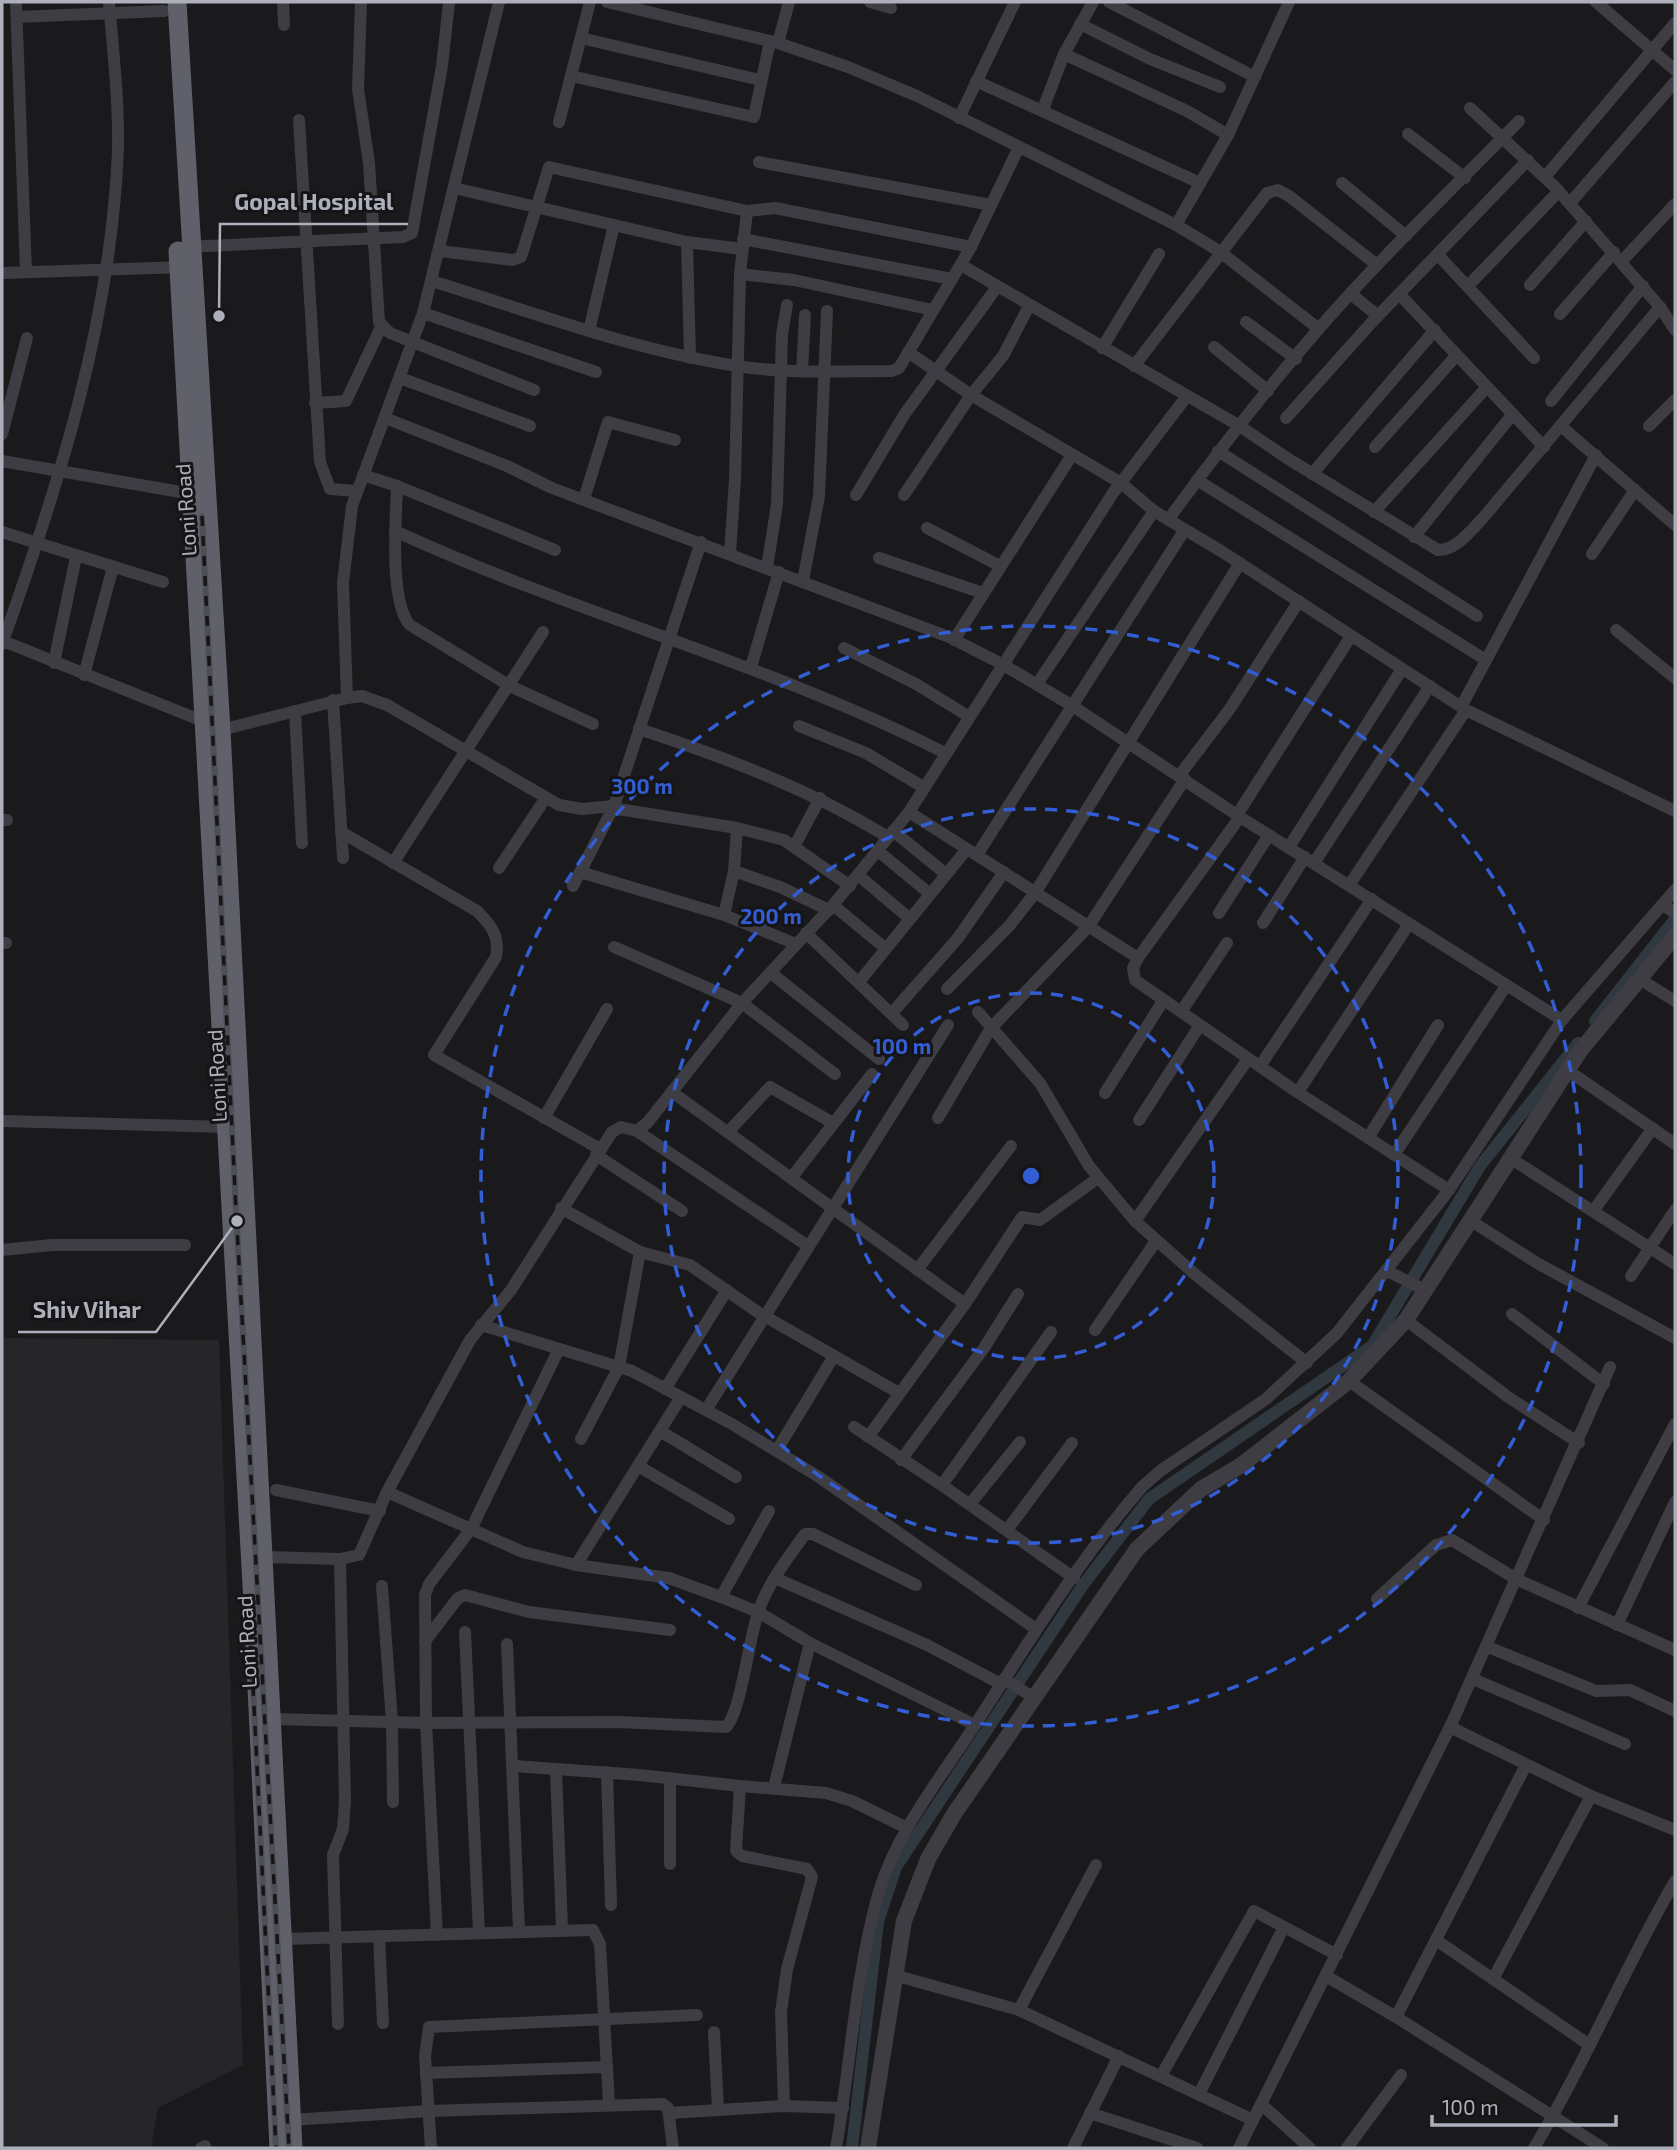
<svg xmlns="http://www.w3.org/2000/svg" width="1677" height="2150" viewBox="0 0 1677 2150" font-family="'Exo 2',sans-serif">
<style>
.built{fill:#262629}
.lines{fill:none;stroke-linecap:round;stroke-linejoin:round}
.canal{stroke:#303840;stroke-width:12}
.minor{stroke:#3d3d43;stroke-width:12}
.tertiary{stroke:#3d3d43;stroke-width:16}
.trunk{stroke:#5f6069;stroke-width:19}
.rail-casing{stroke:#4e4f56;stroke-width:6}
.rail{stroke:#151517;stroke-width:3.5;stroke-dasharray:10;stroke-linecap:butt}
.ring{fill:none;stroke:#335dd4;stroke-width:3.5;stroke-dasharray:12 9}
.labels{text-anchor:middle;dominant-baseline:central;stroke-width:6;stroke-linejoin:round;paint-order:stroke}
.street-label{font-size:21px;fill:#adb0bb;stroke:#151517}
.centre{fill:#335dd4;stroke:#151517;stroke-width:3.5}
.ring-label{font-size:21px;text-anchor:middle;font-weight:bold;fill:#335dd4;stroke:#151517;stroke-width:6;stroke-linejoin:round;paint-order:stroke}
.leader{fill:none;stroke:#adb0bb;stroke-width:2.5}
.callout-dot{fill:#adb0bb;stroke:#151517;stroke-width:2.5}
.callout-label{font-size:23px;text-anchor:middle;font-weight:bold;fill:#adb0bb;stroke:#151517;stroke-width:6;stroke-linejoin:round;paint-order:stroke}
</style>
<rect width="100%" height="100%" fill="#1a1a1c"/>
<path class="built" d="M2 1338 219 1340 243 2065 158 2108 151 2148H2Z"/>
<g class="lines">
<g class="canal">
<path d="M1595 1021 1675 919"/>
<path d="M852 2148 878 1922 896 1867 1083 1585 1149 1499 1372 1346 1480 1166 1578 1043"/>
</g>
<g class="minor">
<path d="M16 2 26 272"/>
<path d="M283 2 284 25"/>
<path d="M361 2 358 89 369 163 379 322 390 333 534 390"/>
<path d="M607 2 778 43 848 67 917 96 1176 225 1219 251 1319 329"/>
<path d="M870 2 891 8"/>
<path d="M1109 2 1255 77"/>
<path d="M1596 2 1675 70"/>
<path d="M17 17 164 11"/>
<path d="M1080 24 1150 59 1220 87"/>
<path d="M581 38 760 80"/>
<path d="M778 43 789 2"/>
<path d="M1064 54 1187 111 1228 135"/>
<path d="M571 76 754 117 770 41"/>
<path d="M976 81 1200 183"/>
<path d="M1470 108 1555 187 1660 307 1675 330"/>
<path d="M1043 109 1064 54 1093 2"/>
<path d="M959 118 1015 2"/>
<path d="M299 120 320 462 330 489 356 491"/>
<path d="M559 122 590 2"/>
<path d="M1408 134 1465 178"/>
<path d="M759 162 991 205"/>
<path d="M1545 177 1675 23"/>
<path d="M1342 183 1406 236"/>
<path d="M454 188 687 242 742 249"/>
<path d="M1570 203 1675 82"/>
<path d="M747 211 775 208 971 247"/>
<path d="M1176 225 1228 135 1289 2"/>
<path d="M743 239 952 279"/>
<path d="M687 242 690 358"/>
<path d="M186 247 403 237 412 233 442 66 449 2"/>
<path d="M440 251 513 260 521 257 549 167 747 211 740 274 735 479 730 554"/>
<path d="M1438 255 1534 358"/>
<path d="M1622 261 1675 204"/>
<path d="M961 265 1238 425 1290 460 1438 550C1457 550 1470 531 1483 518L1660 307"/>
<path d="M2 273 185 267"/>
<path d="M740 274 794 280 933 310"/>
<path d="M432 281C532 312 632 350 737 366 787 374 841 371 892 371L899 368 971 247 1019 147"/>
<path d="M1530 285 1586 221"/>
<path d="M1468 286 1559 191"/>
<path d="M1351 294 1378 316"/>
<path d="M1400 295 1544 447"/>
<path d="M423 313 596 372"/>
<path d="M1560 314 1614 252"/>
<path d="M1246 322 1296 359"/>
<path d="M589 331 614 225"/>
<path d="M1214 347 1268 391"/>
<path d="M1102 348 1159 254"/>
<path d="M908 352 971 395 1121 483 1154 511 1221 551 1466 710 1675 811"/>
<path d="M1134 366 1267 193 1278 190 1289 196 1377 265"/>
<path d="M802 371 805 315"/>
<path d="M400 378 530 426"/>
<path d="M1551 401 1643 286"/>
<path d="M315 403 346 401 381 327"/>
<path d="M385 418 507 466 552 488 949 637 1002 664 1071 705 1240 817 1562 1020"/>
<path d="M1286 418 1372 322 1528 160"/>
<path d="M1649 426 1675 400"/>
<path d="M1562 427 1675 525"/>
<path d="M2 434 27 338"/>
<path d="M1375 447 1456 356"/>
<path d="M1218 451 1477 616"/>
<path d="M2 461 192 494"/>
<path d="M1312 474 1435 330"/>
<path d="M363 475 397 486C396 518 389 602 410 625L510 686 593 724"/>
<path d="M1197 480 1486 660"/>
<path d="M397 486 555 550"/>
<path d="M856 495 904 415 997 287"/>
<path d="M904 495 971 395 1003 356 1029 306"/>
<path d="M584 499 608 422 675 440"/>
<path d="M1374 512 1487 387"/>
<path d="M1168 520C1232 432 1302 343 1377 265 1424 216 1472 169 1519 121"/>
<path d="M927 528 1000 566"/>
<path d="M395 531C575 614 768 663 945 753"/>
<path d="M2 532 163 582"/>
<path d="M1414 537 1512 415"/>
<path d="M701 542 614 806 618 809 737 828 784 840 850 886"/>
<path d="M1592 554 1635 490"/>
<path d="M879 558 983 593"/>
<path d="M767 568 777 504 782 334 787 305"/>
<path d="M803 581 819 496 827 311"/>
<path d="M1616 630 1675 678"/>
<path d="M954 640 1072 455"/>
<path d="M3 641 205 722"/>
<path d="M2 644C59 485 111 321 118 150 119 101 113 51 109 2"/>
<path d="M844 648 916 684 968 716"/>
<path d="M54 663 76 557"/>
<path d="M751 667 779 572"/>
<path d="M84 675 113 567"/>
<path d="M1037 684 1154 511"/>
<path d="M347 698 343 583 352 506 423 313 499 2"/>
<path d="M333 700 343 858"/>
<path d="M1461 707 1596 455"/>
<path d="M295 711 302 843"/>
<path d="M799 726 866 753 923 787"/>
<path d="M639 729C727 758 809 789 888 837"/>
<path d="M221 730 347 698 362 696 387 705 559 805 582 809 614 806"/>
<path d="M1179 776 1229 710 1299 601"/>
<path d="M909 812 1138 958"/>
<path d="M1237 815 1351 636"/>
<path d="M1240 817 1138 958 1133 968 1135 980 1294 1090 1449 1190"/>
<path d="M2 820H7"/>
<path d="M893 831 946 874"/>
<path d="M341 832 477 911C491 925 500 936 496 957L434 1055 600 1149"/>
<path d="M795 845 820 798"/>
<path d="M1289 847 1402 669"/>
<path d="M878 851 930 894"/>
<path d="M977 855 1184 531"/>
<path d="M393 863 543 632"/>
<path d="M1314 863 1430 686"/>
<path d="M499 868 545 799"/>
<path d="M734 871 780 887 829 910"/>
<path d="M580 872 724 915 796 944"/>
<path d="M858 875 909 918"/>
<path d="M1350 884 1466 710"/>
<path d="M573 886 614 806"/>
<path d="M833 905 885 948"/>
<path d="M1663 905 1675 913"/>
<path d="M1219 913 1269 835"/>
<path d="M724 915 734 871 737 828"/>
<path d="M1263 923 1305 857"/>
<path d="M806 933 903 1025"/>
<path d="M2 943H6"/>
<path d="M614 947 742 1003 835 1074"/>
<path d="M771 973 879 1059"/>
<path d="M1638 978 1675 1001"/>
<path d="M859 982 967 849"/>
<path d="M947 989 1010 925 1035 893 1240 563"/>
<path d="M978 1012 1040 1083 1089 1166 1135 1221 1197 1276 1307 1363"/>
<path d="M1181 1012 1227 943"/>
<path d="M892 1013 958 938 1004 872"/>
<path d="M1260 1066 1372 899"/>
<path d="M1567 1070 1675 1144"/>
<path d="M672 1092 965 1304"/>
<path d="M1298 1092 1409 924"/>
<path d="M1105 1093 1163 1001"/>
<path d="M544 1118 607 1009"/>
<path d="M938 1118 991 1028 1088 927 1185 779"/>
<path d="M1139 1120 1200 1025"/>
<path d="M2 1121 227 1127"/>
<path d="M637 1131 808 1246"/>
<path d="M728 1132 770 1087 833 1123"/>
<path d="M1368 1138 1438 1025"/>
<path d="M596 1155 682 1211"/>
<path d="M1394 1155 1506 986"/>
<path d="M1510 1158 1675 1264"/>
<path d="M792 1177 872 1074"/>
<path d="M561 1208 640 1252"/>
<path d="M1594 1210 1653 1128"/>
<path d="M1135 1221 1248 1059"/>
<path d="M1471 1221 1537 1263 1675 1338"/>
<path d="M2 1250 52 1245H185"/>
<path d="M917 1270 1011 1146"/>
<path d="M1387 1271 1425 1290"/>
<path d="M1631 1276 1675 1210"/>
<path d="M1512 1314 1604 1384"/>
<path d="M1406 1320 1508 1397 1579 1443"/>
<path d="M481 1325 632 1371 732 1424 819 1477 1036 1629"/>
<path d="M1095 1330 1156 1241"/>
<path d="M1349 1381 1544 1520"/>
<path d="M665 1389 727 1290"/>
<path d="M706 1410 948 1025"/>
<path d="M854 1427 946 1488 1074 1578"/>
<path d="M660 1431 736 1477"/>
<path d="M868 1437 965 1304 1022 1217 1040 1220 1098 1178"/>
<path d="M581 1439 619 1367 640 1252 690 1265 759 1313 899 1393"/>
<path d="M777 1450 834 1356"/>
<path d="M901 1460 984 1348 1018 1294"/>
<path d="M638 1466 729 1519"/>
<path d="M942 1485 1051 1332"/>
<path d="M276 1490 380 1511"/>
<path d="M387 1492 523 1552 576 1565 669 1578 721 1597 758 1612 810 1643 975 1725"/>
<path d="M970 1504 1020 1442"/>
<path d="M1007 1530 1072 1443"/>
<path d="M265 1557 340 1559 359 1555 387 1492 470 1340 511 1290 612 1132 621 1127 637 1131 648 1122 742 1003 833 905 909 812 1113 493 1187 396"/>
<path d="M576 1565 681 1397"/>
<path d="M775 1578 927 1645 1001 1684"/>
<path d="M382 1586 392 1722 393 1802"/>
<path d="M721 1597 769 1511"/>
<path d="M1377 1599 1436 1545 1452 1540 1518 1580 1675 1650"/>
<path d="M1578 1608 1675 1424"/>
<path d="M1617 1625 1675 1502"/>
<path d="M465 1632 479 1933"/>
<path d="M425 1641 458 1598 465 1595 529 1612 670 1630"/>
<path d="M507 1644 519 1931"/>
<path d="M1488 1647 1596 1691 1630 1690 1675 1711"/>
<path d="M1004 1679 1033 1697"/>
<path d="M1473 1679 1625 1744"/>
<path d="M273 1719 426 1723 619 1722 726 1727C741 1712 749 1638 758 1613 767 1584 788 1558 805 1534H813L916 1585"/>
<path d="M1450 1727 1591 1796 1675 1830"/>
<path d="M514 1766 640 1775 740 1786"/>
<path d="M556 1769 562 1929"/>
<path d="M607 1772 611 1905"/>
<path d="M774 1787 810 1643"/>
<path d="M670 1864V1778"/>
<path d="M437 1935 426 1723 425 1595 429 1584 471 1529 558 1351"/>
<path d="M379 1936 383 2023"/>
<path d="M283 1939 593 1930 600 1944 609 2104"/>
<path d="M1436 1940 1588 2044"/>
<path d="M894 1975 1019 2010 1253 2120"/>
<path d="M1326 1976 1396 2017 1603 2148"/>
<path d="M1493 1979 1591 1796"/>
<path d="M1019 2010 1096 1865"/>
<path d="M1396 2017 1526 1765"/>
<path d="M338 2024 333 1855 343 1829 345 1801 340 1559"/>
<path d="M714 2032 718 2109"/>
<path d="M426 2073 607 2067"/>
<path d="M1161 2076 1254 1911 1337 1955"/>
<path d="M1199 2094 1284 1927"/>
<path d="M1261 2104 1310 2148"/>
<path d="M784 2106 781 2012 787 1969 812 1877 807 1869 742 1856 736 1851 740 1786 826 1793 852 1801 907 1828"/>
<path d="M669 2113 784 2106 843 2108"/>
<path d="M1090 2113 1197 2148"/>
<path d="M291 2120 429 2111 663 2104 668 2108 673 2148"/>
<path d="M201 2148 205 2146"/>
<path d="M431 2148 425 2056 429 2027 697 2015"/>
<path d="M836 2148C850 2067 855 1982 876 1902 892 1839 936 1784 971 1731 1025 1648 1077 1562 1142 1487L1160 1471 1266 1399 1337 1333 1449 1190 1562 1020 1675 890"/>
<path d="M1073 2148 1119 2056"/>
<path d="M1239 2148 1450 1727 1610 1367"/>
<path d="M1347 2148 1401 2075"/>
<path d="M1534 2148C1586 2062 1624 1968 1675 1881"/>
</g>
<path class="tertiary" d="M868 2148 904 1921 928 1859 954 1814 1137 1549 1201 1489 1240 1466 1349 1381 1406 1320 1580 1051 1675 936"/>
<g class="trunk">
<path d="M177 2 221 730 293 2148"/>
<path d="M178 251 253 1603 279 2148"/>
</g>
<g class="rail-casing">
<g id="rail">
<path d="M202 516 236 1211 289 2148"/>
<path d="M249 1606 276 2148"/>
</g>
</g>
<use href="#rail" class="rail"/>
</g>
<g class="ring">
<circle cx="1031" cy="1176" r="183"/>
<circle cx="1031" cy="1176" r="367"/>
<circle cx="1031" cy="1176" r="550"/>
</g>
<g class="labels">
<g class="street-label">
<text transform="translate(185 510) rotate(-94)">Loni Road</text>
<text transform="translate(216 1076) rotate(-93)">Loni Road</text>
<text transform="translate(246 1642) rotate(-93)">Loni Road</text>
</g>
</g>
<circle cx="1031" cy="1176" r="10" class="centre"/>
<g class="ring-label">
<text x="642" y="794">300 m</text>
<text x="771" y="924">200 m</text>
<text x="902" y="1054">100 m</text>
</g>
<path class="leader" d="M219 316L220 224H408M237 1221L156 1332H18"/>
<g class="callout-dot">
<circle cx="219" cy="316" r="7"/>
<circle cx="237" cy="1221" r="7"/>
</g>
<g class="callout-label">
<text x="314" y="210">Gopal Hospital</text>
<text x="87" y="1318">Shiv Vihar</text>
</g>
<rect width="1677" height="2150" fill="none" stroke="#adb0bb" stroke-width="7"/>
<path d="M1432 2115v10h184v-10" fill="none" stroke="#adb0bb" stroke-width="3.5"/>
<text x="1442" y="2115" font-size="21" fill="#adb0bb" stroke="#151517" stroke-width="5" paint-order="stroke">100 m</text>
</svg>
